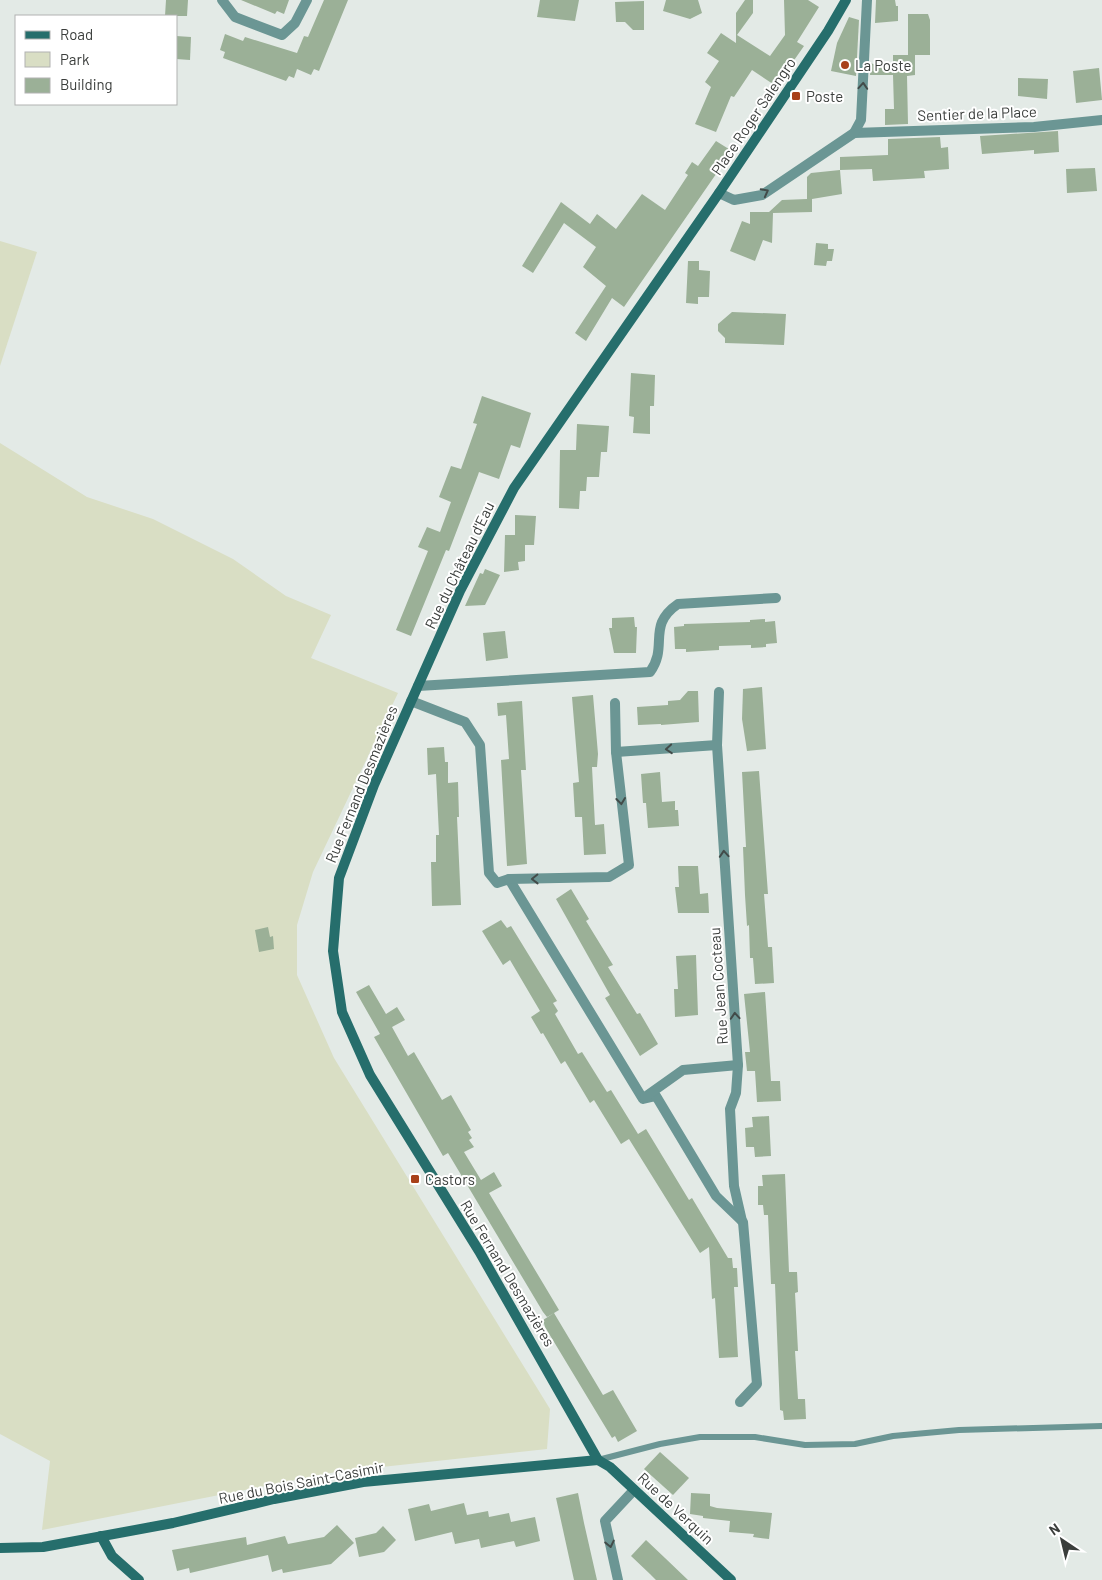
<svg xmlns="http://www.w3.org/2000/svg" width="1102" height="1580" viewBox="0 0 1102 1580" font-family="Barlow,sans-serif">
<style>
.green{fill:#d9dec4}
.building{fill:#9bb097}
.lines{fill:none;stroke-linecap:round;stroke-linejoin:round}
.lane{stroke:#6b9694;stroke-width:6}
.street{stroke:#6b9694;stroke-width:10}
.secondary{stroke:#266e6c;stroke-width:10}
.oneway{stroke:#424b49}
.poi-dot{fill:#a8411a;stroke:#fff;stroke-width:2}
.labels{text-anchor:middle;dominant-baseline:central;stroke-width:4;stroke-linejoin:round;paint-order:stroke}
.poi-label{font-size:15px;fill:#3b3e3c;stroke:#fff;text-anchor:start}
.street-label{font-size:15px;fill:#3b3e3c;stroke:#fff}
</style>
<rect width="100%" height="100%" fill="#e3eae6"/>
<g class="green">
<path d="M0 241 37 252 0 366Z"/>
<path d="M0 443 87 497 153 519 233 559 286 596 331 615 311 658 398 693 313 872 297 925V975L334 1058 550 1409 547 1449 336 1472 42 1530 50 1461 0 1434Z"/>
</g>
<g class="building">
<path d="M166 0H188L187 16H165Z"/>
<path d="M241 0H289L284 14 277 11 275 14Z"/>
<path d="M324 0H348L319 71 314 69 311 75 297 69 294 78 289 76 286 81 223 58 225 52 220 50 225 34 243 41 245 37 297 53 304 36 308 37Z"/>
<path d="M540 0H579L575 21 537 17Z"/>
<path d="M666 0H698L702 13 690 19 663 11Z"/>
<path d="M745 0H753V13L737 35 770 56 785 35 784 0H808L819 7 797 42 804 46 776 86 752 70 734 97 731 96 716 132 695 124 711 87 705 82 719 61 707 53 721 33 736 43V13Z"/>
<path d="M876 0H895L896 6H898V21L875 23Z"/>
<path d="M644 1V30H633L625 22H616L615 2Z"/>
<path d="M908 14H928L930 20V55H908Z"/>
<path d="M849 17 859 20 856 76 831 71 837 43Z"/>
<path d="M176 36 191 37 190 60 176 59Z"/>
<path d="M893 55H915V75L907 76 908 124 885 125V109H894L893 75H870L871 63 893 73Z"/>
<path d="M1099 68 1102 100 1076 103 1073 71Z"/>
<path d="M1018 78 1048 79 1047 99 1018 96Z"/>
<path d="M1058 131 1059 152 1034 154V150L982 154 980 136Z"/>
<path d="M940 137 941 148 948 147 949 169 924 171 925 178 873 181 872 169 840 170V157L888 155V139Z"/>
<path d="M716 141 732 151 624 307 612 298 586 341 575 333 606 286 583 267 596 247 564 223 533 273 522 266 561 202 590 224 597 214 616 229 642 194 665 210 688 175 685 173 692 162 698 166Z"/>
<path d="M1095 168 1097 191 1067 193 1066 169Z"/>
<path d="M840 170 842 194 812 199V212L773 213 772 243 763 240 755 261 730 251 742 221 750 224V212H769L782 200 807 199V177L811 173Z"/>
<path d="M816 243 828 244V249H834L832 261H827L826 266 814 265Z"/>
<path d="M688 261H699V270L710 271 709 297H698V304L686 303Z"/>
<path d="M732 312 786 314 784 345 725 343V338L718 331V324Z"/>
<path d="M631 373 655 375 654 406H650V434L633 433 634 417 629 416Z"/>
<path d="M482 396 531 413 520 448 511 445 499 479 479 472 478 475 449 551 446 550 411 636 396 630 428 551 418 547 427 527 440 532 451 502 439 497 451 466 461 469 477 424 473 423Z"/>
<path d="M577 424 609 426 607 452H601L599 477H587L586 491H580L579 509 559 508 560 450H576Z"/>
<path d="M515 515 536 516 534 545H525V561L518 562 519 570 504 572 505 535H515Z"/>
<path d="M485 569 500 575 485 605 465 606 480 573 483 574Z"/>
<path d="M634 617 635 627H637L636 653H614L609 628H612V618Z"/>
<path d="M765 619V622L775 621 777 643 766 644V647L751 648V645L719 646V650L686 652V649H675L674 627 684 626V624L750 622V620Z"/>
<path d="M505 631 508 658 486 661 483 633Z"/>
<path d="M762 687 766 749 747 751 742 719 743 689Z"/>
<path d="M688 691H698L699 722 661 725V724L638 725 637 707 668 705V701L680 700Z"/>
<path d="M593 695 598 754 597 767H592L595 825 604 824 606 854 584 855 582 817H575L573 783 579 782 572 697Z"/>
<path d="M522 701 526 770H521L527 864 507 866 501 760 509 759 506 715 498 716 497 703Z"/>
<path d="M444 747 445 762H448V783L458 782 459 817H457L461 905 432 906 431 862H436V835H439L436 774 428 775 427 748Z"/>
<path d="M759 771 768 894H764L768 947H772L774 983 755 984 753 958H750L749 925 747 926 745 895 743 847H746L742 772Z"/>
<path d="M660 772 662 802 675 801V810H678L679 826 648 828 646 803H643L641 774Z"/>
<path d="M678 866H698L700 894 708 893 709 913H678L675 887H679Z"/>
<path d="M571 889 589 919 586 921 613 965 608 967 637 1014 640 1013 658 1044 640 1056 605 998 610 995 556 899Z"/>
<path d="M501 920 507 928 511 926 557 1001 553 1003 558 1011 555 1014 578 1054 582 1052 607 1092 611 1090 638 1134 646 1129 689 1200 692 1198 728 1258H732L733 1268H737L738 1287H734L738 1357 719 1358 715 1298 712 1299 709 1247 700 1253 629 1139 621 1144 594 1100 590 1103 565 1061 561 1064 543 1033 541 1034 531 1017 540 1011 510 960 503 965 482 931Z"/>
<path d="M268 927 270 937 273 936 274 949 259 952 255 930Z"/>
<path d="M696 955 698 1015 675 1017 674 989H678L676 956Z"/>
<path d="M369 985 386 1014 397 1007 405 1020 392 1027 408 1056 414 1052 442 1100 451 1095 471 1130 468 1132 472 1138 469 1140 474 1147 464 1152 481 1180 494 1172 502 1186 489 1193 559 1310 554 1313 603 1395 613 1390 637 1431 618 1442 615 1436 612 1438 545 1327 543 1320 554 1313 547 1317 543 1312 448 1153 443 1156 374 1037 380 1034 356 992Z"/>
<path d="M765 992 771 1081H780L781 1101 757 1102 755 1071H747L745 1052H750L744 994Z"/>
<path d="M769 1116 771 1156 755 1157 754 1147H746L745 1128 753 1127 752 1117Z"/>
<path d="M785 1174 789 1272H797L798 1292 795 1293 798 1351H795L798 1399H805L806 1419 784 1420 783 1411 780 1410 775 1284H771L768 1215H764L763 1205H758V1186H763L762 1175Z"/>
<path d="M660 1452 689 1478 673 1495 644 1469Z"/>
<path d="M578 1493 584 1523 597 1580H574L556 1498Z"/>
<path d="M691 1493 710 1494V1506L717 1508 772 1513 769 1539 753 1537 754 1534 729 1532 730 1521 703 1518V1516L690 1514Z"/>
<path d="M464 1503 467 1515 488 1511 489 1517 509 1513 511 1522 535 1517 540 1541 516 1547 514 1541 481 1548 479 1539 455 1544 452 1532 415 1541 408 1509 429 1504 431 1511Z"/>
<path d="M337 1525 354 1543 331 1564 283 1573 282 1569 272 1572 268 1555 190 1573 189 1568 177 1571 172 1550 246 1537 247 1545 285 1536 288 1544 324 1537Z"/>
<path d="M383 1526 396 1540 384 1552 359 1557 355 1538 376 1533Z"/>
<path d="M646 1540 665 1558 688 1580H656L650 1574 631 1556Z"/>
</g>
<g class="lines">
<path class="lane" d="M598 1460 660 1444 700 1437H755L805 1445 855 1444 893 1436 959 1430 1102 1426"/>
<g class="street">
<path d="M222 0 235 17 282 35 295 23 307 0"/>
<path d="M854 133 1034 127 1102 120"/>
<path d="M719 193 734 200 762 195 854 133 861 120 867 0"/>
<path d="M418 686 650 672C669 646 646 626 678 604L776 598"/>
<path d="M719 692 717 745 738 1065 736 1093 730 1109 734 1186 742 1221"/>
<path d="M411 701 465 722 480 745 489 873 497 883 509 879 643 1099 656 1096 716 1196 743 1222 757 1384 740 1402"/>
<path d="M616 752 717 745"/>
<path d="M509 879 609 877 629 865 616 752 615 703"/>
<path d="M645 1097 683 1070 738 1065"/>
<path d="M618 1580 605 1521 634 1490"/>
</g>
<g class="secondary">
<path d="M101 1536 112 1556 139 1580"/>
<path d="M0 1548 43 1547 173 1523 274 1499 363 1482 598 1460"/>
<path d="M731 1580 610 1467 598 1460 479 1251 370 1075 342 1012 333 951 339 878 374 785 460 591 514 488 719 193 828 31 846 0"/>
</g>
</g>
<defs><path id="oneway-chevron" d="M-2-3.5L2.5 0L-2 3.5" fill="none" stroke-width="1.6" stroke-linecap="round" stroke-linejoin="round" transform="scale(1.25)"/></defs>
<g class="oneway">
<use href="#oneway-chevron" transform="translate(863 86) rotate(-86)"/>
<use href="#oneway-chevron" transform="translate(765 192) rotate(-28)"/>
<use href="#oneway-chevron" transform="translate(669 749) rotate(176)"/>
<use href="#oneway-chevron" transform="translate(621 801) rotate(83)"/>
<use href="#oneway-chevron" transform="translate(724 854) rotate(-94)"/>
<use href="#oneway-chevron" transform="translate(535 879) rotate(179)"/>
<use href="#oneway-chevron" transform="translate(735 1016) rotate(-94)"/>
<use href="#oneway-chevron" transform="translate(610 1544) rotate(78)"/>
</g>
<g class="poi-dot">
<circle cx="845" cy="65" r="5"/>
<rect x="791" y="91" width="10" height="10" rx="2.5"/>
<rect x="410" y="1174" width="10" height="10" rx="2.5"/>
</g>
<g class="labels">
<g class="poi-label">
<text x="855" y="65">La Poste</text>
<text x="806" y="96">Poste</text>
<text x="425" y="1179">Castors</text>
</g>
<g class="street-label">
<text transform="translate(977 113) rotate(-2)">Sentier de la Place</text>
<text transform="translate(753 116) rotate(-56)">Place Roger Salengro</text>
<text transform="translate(459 565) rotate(-64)">Rue du Château d'Eau</text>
<text transform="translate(361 784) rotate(-68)">Rue Fernand Desmazières</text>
<text transform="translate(718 986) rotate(-94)">Rue Jean Cocteau</text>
<text transform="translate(508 1273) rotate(59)">Rue Fernand Desmazières</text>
<text transform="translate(301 1482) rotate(-11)">Rue du Bois Saint-Casimir</text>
<text transform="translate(676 1508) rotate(43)">Rue de Verquin</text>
</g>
</g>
<rect x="15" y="15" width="162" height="90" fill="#ffffff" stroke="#b1b2b1"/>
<rect x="25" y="31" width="25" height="8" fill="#266e6c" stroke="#b1b2b1"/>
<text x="60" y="40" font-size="15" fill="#3b3e3c">Road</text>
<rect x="25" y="52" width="25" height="15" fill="#d9dec4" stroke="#b1b2b1"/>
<text x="60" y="65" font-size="15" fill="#3b3e3c">Park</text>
<rect x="25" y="78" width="25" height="15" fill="#9bb097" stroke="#b1b2b1"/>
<text x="60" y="90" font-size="15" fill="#3b3e3c">Building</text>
<g transform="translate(1062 1540) rotate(325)" stroke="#ffffff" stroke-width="4" paint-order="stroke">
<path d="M0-4L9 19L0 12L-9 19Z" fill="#3b3e3c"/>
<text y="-8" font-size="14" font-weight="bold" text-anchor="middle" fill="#3b3e3c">N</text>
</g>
</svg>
